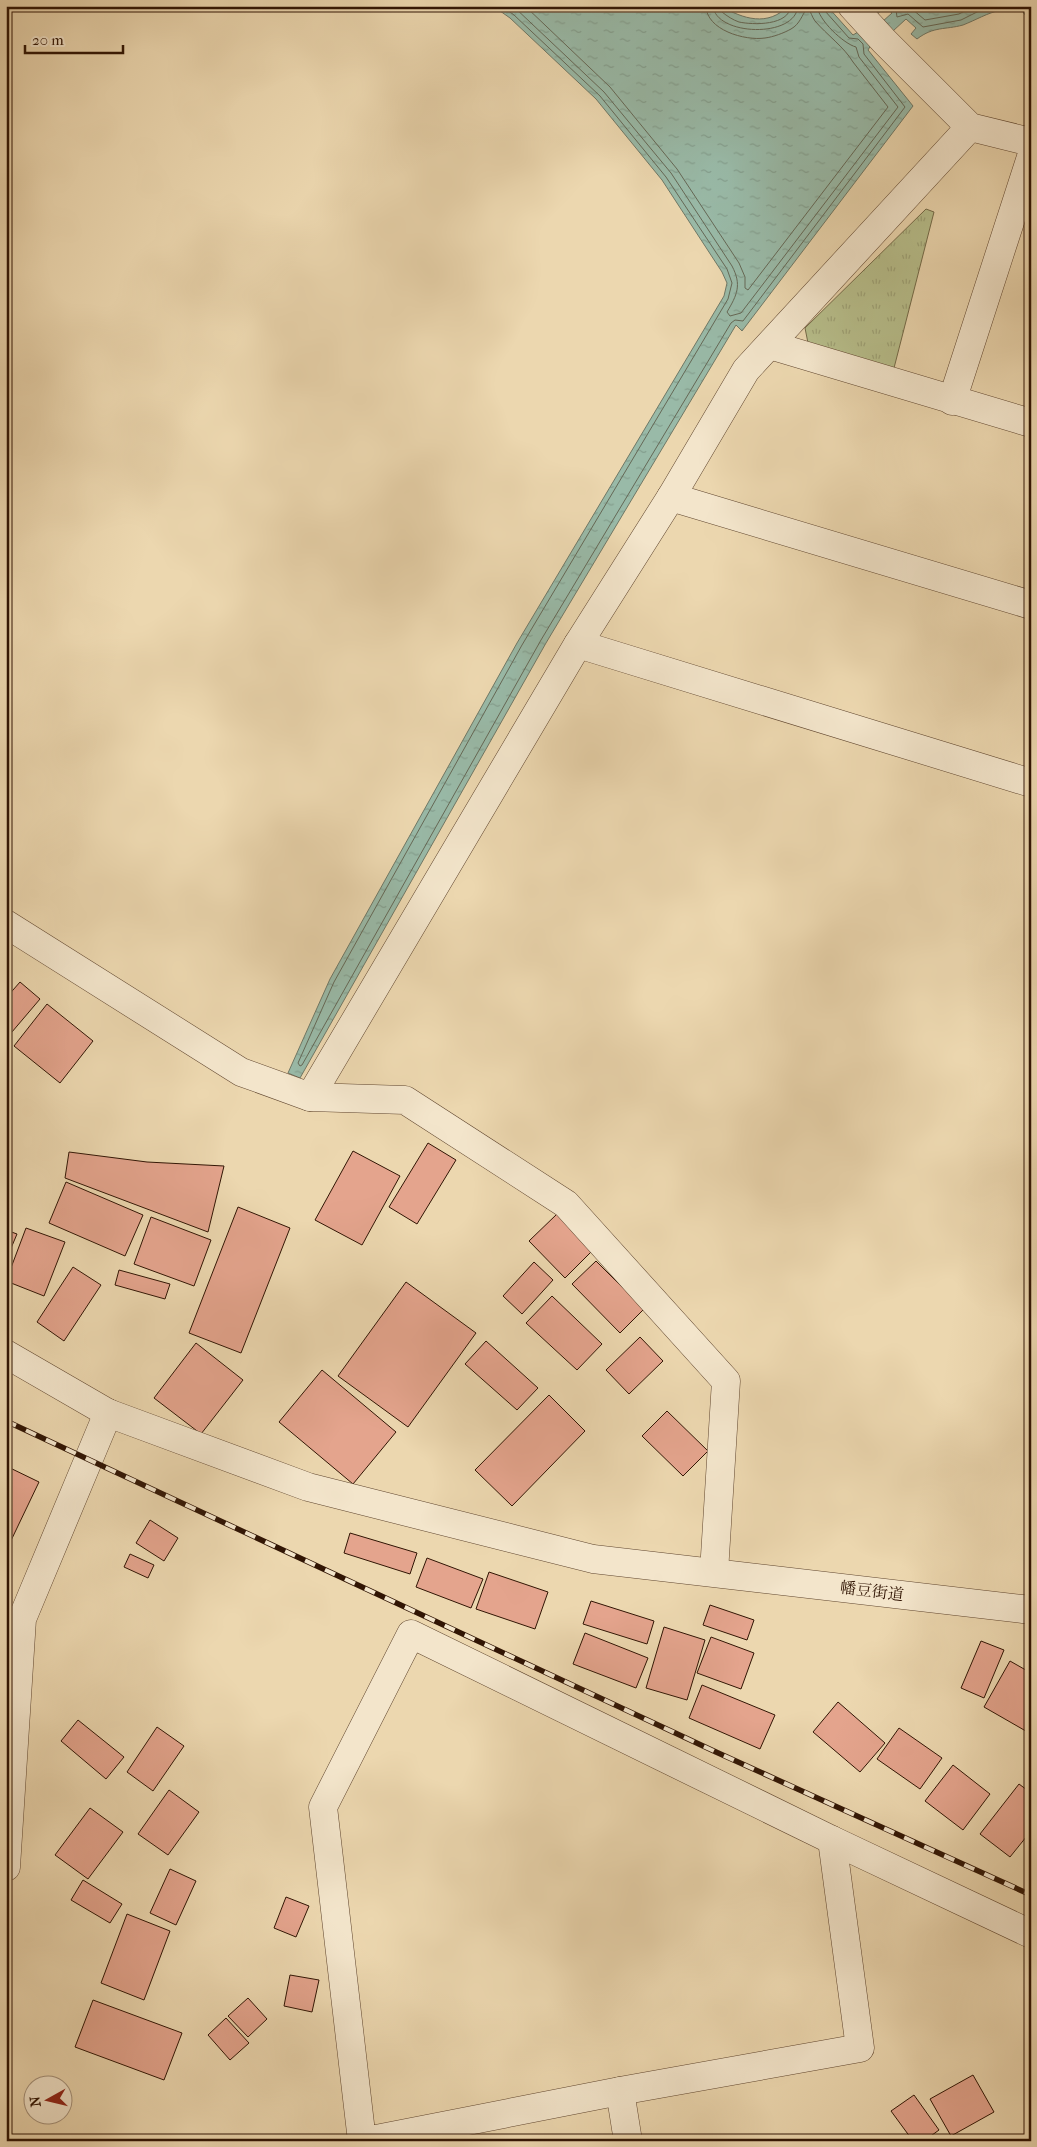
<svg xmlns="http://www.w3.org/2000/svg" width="1037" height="2147" viewBox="0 0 1037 2147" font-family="'IM FELL French Canon','Noto Serif JP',serif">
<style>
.park{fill:url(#park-tufts);stroke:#746a48}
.water{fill:url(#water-ripples);stroke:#6f7866}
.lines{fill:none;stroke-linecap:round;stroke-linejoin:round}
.shore{stroke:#656856;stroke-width:1}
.building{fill:#e4a48d;stroke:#311504}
.minor-casing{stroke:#60462f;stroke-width:29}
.tertiary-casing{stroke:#60462f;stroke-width:29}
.minor{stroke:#f3e5cb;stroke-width:28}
.tertiary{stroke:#f3e5cb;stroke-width:28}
.rail-casing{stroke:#311504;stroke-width:5.5}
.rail{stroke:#f3e5cb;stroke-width:4;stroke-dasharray:11;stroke-linecap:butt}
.labels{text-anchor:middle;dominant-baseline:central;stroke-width:4;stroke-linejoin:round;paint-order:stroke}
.street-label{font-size:16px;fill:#311504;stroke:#f3e5cb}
</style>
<defs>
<pattern id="park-tufts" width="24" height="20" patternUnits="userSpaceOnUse" patternTransform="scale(1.25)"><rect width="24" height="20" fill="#b7be8b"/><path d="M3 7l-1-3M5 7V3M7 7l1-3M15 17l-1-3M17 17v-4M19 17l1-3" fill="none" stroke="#9ea276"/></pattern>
<pattern id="water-ripples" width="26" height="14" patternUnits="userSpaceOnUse" patternTransform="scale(1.25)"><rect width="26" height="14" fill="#99baa8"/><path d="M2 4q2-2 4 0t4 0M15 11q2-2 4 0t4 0" fill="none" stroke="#849f8f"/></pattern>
</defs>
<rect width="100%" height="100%" fill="#ecd7af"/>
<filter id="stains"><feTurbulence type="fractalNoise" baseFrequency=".004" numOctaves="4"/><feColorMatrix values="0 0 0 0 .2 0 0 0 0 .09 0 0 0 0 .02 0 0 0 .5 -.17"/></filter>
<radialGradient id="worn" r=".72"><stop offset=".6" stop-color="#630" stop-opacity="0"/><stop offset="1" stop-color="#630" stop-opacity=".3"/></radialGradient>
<path class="park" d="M926 209 934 212 894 368 808 343 805 328Z"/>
<g class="water">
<path d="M493 6H721C743 19 768 27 788 6H827L853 35 858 32 871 45 868 50 913 106 742 331 736 325 546 643 300 1078 288 1073 330 979 517 643 724 296 727 283 722 272 662 180 596 99 510 18Z"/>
<path d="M871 6H1002L1001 10C987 13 976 20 963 25 945 30 934 26 917 39L911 34 916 28 906 19 893 31 882 22 892 13 885 7 875 16 868 9Z"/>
<path d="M1018 6H1031V22Z"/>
</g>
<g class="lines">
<g class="shore">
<path d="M502 6 514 15 600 96 666 177 727 269 732 283 728 299 522 645 334 982 298 1063 300 1066 302 1065 541 640 731 323 735 320 743 321 905 107 864 54 863 44 858 39 849 38 825 11 824 6"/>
<path d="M513 6 604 92 671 173 732 266C742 285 737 295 727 312L730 316 741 313 898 107 859 57 856 47C844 44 818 20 817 6"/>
<path d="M525 6 610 87 677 169 739 263 745 277V288L748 290 888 107 853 62C844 47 827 35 815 21 812 17 811 12 808 8L810 6"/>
<path d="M706 6C706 30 745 41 765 38 773 37 784 33 791 29 800 24 802 15 807 8L805 6"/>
<path d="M713 6C715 36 796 39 798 6"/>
<path d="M719 6 722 12C727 16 733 20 739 22 753 25 789 26 791 6"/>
<path d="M892 6 896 10 897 17 908 14 923 27 961 20 981 10 994 6"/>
<path d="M901 6 912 9 925 20 959 14 974 6"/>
</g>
</g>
<g class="building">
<path d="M20 982 40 999 6 1039V998Z"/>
<path d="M47 1004 93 1041 60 1083 14 1046Z"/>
<path d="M428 1143 456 1160 417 1224 389 1207Z"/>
<path d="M353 1151 400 1176 362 1245 315 1220Z"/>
<path d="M69 1152 147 1162 224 1166 208 1232 65 1178Z"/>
<path d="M66 1182 143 1215 125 1256 49 1223Z"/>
<path d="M238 1207 290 1228 241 1353 189 1333Z"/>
<path d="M557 1214 593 1250 565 1278 529 1241Z"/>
<path d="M151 1217 211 1240 194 1286 134 1264Z"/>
<path d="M26 1228 65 1242 44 1296 6 1281Z"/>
<path d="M6 1230 17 1234 6 1260Z"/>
<path d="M596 1261 644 1309 620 1333 572 1284Z"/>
<path d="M534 1262 553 1280 522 1314 503 1296Z"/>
<path d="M73 1267 101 1285 64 1341 37 1322Z"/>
<path d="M119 1270 170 1284 165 1299 115 1285Z"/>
<path d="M406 1282 476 1333 408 1427 338 1376Z"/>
<path d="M552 1296 602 1344 577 1370 526 1323Z"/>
<path d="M640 1337 663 1361 629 1394 606 1370Z"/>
<path d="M486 1341 538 1388 517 1410 465 1364Z"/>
<path d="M196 1343 243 1380 201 1434 154 1398Z"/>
<path d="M322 1370 396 1432 353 1484 279 1422Z"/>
<path d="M549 1395 585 1431 512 1506 475 1470Z"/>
<path d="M667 1411 708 1451 683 1476 642 1436Z"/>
<path d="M6 1466 39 1482 6 1551Z"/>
<path d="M150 1520 178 1538 164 1561 136 1543Z"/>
<path d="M350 1533 417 1553 410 1574 344 1553Z"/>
<path d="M130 1554 154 1565 148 1578 124 1567Z"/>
<path d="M427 1558 483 1579 471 1608 416 1587Z"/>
<path d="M489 1572 548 1592 535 1629 476 1609Z"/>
<path d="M591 1601 654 1621 647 1644 583 1624Z"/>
<path d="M710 1605 754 1620 747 1640 703 1625Z"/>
<path d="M664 1627 705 1640 687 1700 646 1688Z"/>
<path d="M585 1633 648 1658 636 1688 573 1664Z"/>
<path d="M711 1637 754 1653 741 1689 697 1673Z"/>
<path d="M981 1641 1004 1650 984 1698 961 1688Z"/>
<path d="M1010 1661 1031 1673V1734L984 1707Z"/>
<path d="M702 1685 775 1715 760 1749 689 1718Z"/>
<path d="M838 1702 885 1743 860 1772 813 1732Z"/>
<path d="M78 1720 124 1757 106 1779 61 1741Z"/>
<path d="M157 1727 184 1746 153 1791 127 1772Z"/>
<path d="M899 1728 942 1758 920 1789 877 1759Z"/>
<path d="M953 1765 990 1794 963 1830 925 1801Z"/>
<path d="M1019 1784 1031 1793V1831L1010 1857 980 1834Z"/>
<path d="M169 1790 199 1812 168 1855 138 1834Z"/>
<path d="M90 1808 123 1832 88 1879 55 1855Z"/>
<path d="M170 1869 196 1881 176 1925 150 1913Z"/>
<path d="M83 1880 122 1904 110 1923 71 1900Z"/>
<path d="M286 1897 309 1906 296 1937 274 1928Z"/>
<path d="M127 1914 170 1931 144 2000 101 1983Z"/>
<path d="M290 1975 319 1980 312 2012 284 2006Z"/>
<path d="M248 1998 267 2019 248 2037 228 2016Z"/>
<path d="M93 2000 182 2033 164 2080 75 2047Z"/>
<path d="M226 2018 249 2043 230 2060 208 2035Z"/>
<path d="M973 2075 994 2112 951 2136 930 2099Z"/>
<path d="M914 2095 939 2130 924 2141H913L891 2111Z"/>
</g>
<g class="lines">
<g class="minor-casing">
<g id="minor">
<path d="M852 6 884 41 970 127 1031 142"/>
<path d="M770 345 1031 423"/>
<path d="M952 401 1031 157"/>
<path d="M671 497 1031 605"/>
<path d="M578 644 1031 783"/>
<path d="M6 924 241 1072 310 1097 405 1100 566 1204 726 1381 714 1572"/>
<path d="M310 1097 578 644 671 497 746 370 970 127"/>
<path d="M832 1840 1031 1934"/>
<path d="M620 2091 628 2141"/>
<path d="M362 2141 323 1807 411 1634 832 1840 860 2048 620 2091 366 2141"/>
</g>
</g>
<g class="tertiary-casing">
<g id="tertiary">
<path d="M6 1354 108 1413 308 1487 593 1559 1031 1610"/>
<path d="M6 1867 22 1619 108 1413"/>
</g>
</g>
<use href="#minor" class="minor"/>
<use href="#tertiary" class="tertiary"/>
<g class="rail-casing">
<path id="rail" d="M6 1421 716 1752 1031 1895"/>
</g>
<use href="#rail" class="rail"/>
</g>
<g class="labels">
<g class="street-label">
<text transform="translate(872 1591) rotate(7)">幡豆街道</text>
</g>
</g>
<rect width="1037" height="2147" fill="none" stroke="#ecd7af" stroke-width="25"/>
<rect x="8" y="8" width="1022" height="2132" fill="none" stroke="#311504" stroke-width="2.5"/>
<rect x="12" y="12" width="1012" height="2122" fill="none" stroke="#311504"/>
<g transform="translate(48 2100) rotate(262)"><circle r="24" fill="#f3e5cb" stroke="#a5927b"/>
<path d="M0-4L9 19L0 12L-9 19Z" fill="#8f2418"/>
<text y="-8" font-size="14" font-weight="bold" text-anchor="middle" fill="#311504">N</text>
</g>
<path d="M25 45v8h98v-8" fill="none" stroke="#311504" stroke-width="2.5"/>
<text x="32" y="45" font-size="15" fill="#311504" stroke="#f3e5cb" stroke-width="4" paint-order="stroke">20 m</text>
<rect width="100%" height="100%" filter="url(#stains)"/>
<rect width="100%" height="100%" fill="url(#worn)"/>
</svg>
